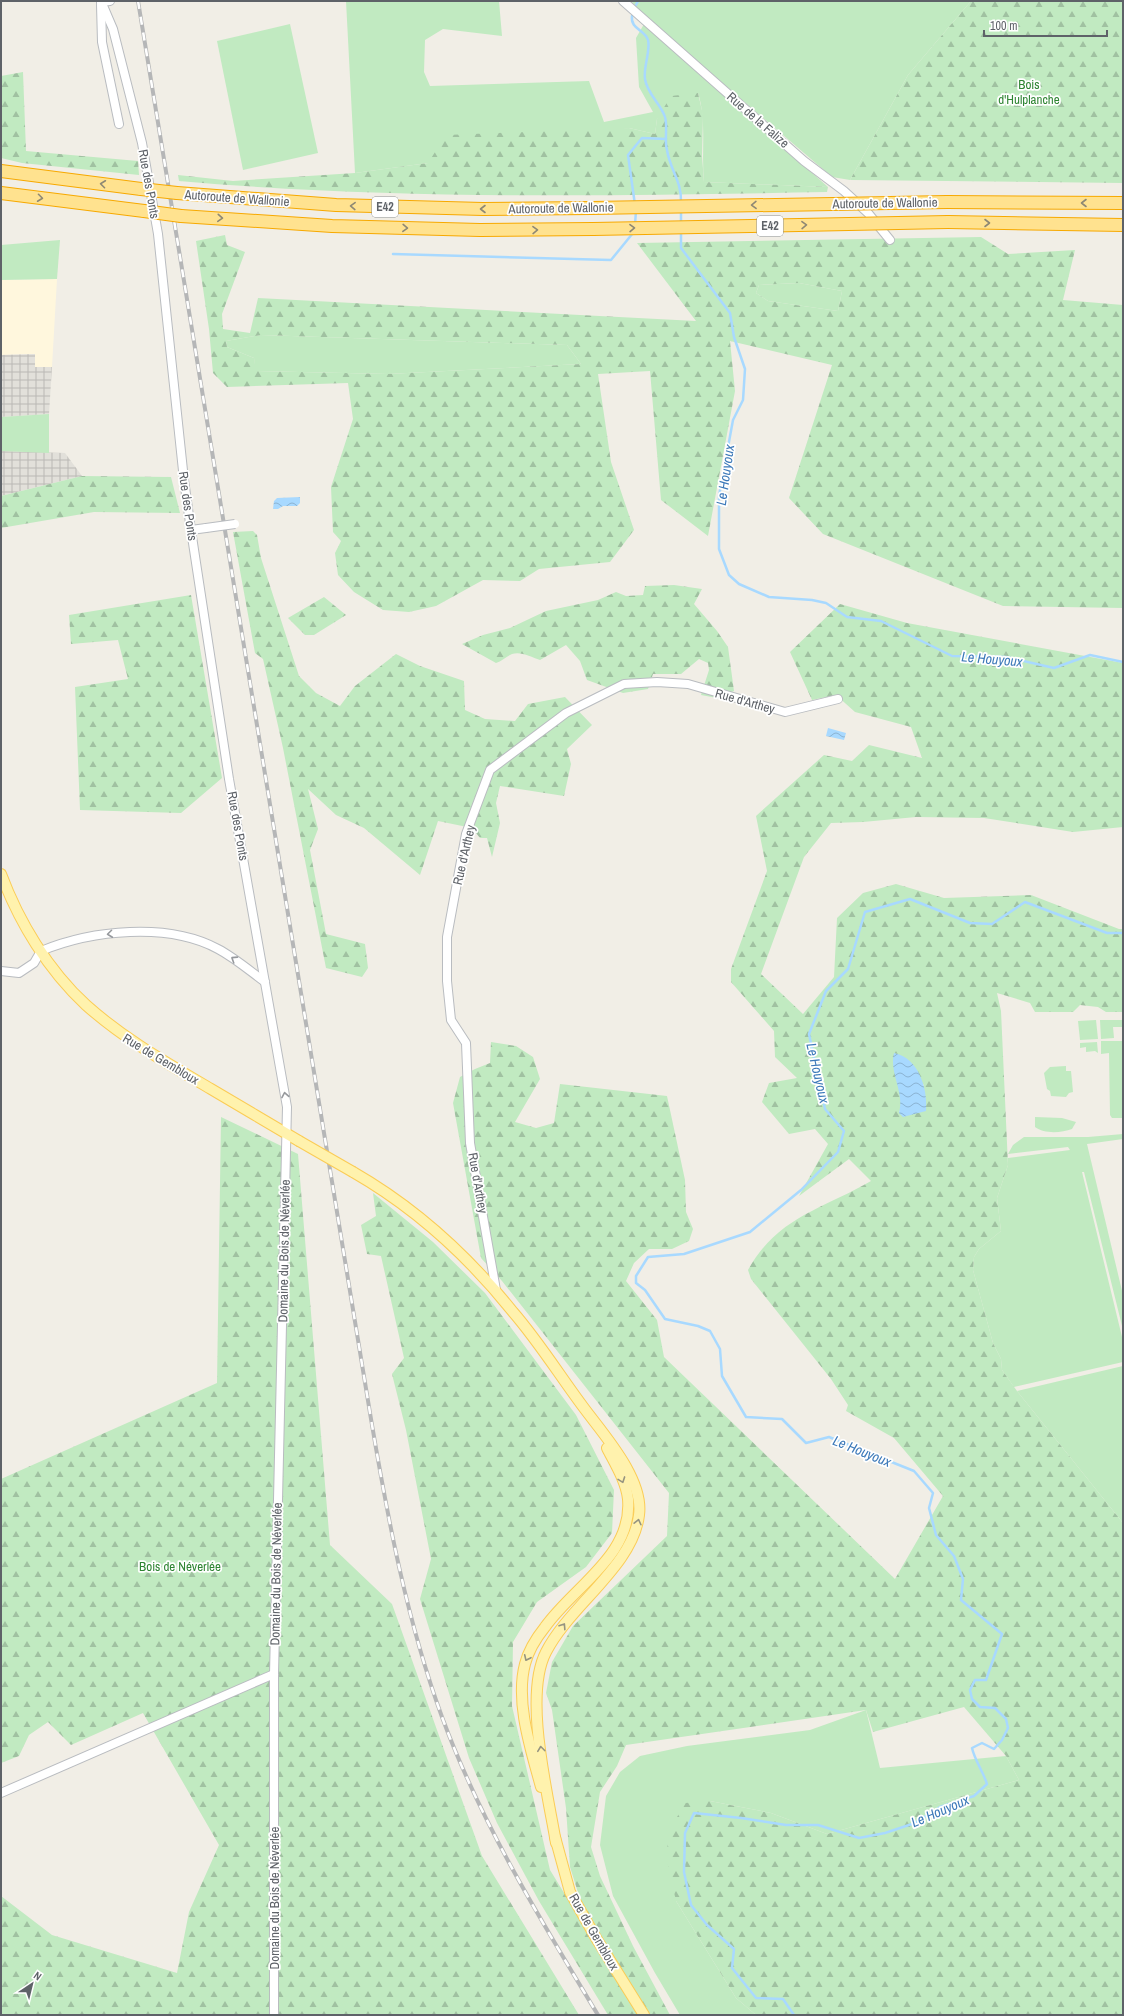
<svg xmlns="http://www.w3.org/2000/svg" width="1124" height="2016" viewBox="0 0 1124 2016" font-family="'Archivo Narrow',sans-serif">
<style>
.commercial{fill:#fff7dd}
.industrial{fill:url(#industrial-grid)}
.grass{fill:#c1eac1}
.forest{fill:url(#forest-firs);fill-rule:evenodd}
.water{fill:url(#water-waves)}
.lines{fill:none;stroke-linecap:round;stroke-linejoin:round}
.stream{stroke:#a8d9ff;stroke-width:2.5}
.minor-casing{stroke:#b9bcc0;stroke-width:10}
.major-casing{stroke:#fbcc55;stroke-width:12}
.highway-casing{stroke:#f7a900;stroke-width:14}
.minor{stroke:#fff;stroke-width:8}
.major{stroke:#fff2ad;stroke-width:10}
.highway{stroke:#ffe28f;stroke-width:12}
.rail-casing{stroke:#b5b6b7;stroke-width:4}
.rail{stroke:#fff;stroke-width:2.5;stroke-dasharray:8;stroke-linecap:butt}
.minor-bridge-casing{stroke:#b9bcc0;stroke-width:10;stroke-linecap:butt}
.major-bridge-casing{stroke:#fbcc55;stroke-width:12;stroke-linecap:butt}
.highway-bridge-casing{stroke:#f7a900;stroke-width:14;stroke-linecap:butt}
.minor-bridge{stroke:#fff;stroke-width:8}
.major-bridge{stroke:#fff2ad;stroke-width:10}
.highway-bridge{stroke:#ffe28f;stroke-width:12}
.oneway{stroke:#8e8874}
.oneway2{stroke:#96999d}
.oneway3{stroke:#969480}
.labels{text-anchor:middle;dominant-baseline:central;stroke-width:3.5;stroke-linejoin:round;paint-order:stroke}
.shield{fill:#fff;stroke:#8e9195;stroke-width:1}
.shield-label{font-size:12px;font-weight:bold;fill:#5e6268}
.park-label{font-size:13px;fill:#2f8533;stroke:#fff}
.street-label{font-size:13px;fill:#5e6268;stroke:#fff}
.water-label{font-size:14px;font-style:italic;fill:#3c79b9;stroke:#fff}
</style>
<defs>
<pattern id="industrial-grid" width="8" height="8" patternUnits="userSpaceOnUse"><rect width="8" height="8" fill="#e2e0da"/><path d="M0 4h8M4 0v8" fill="none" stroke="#bab9b5"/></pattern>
<pattern id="forest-firs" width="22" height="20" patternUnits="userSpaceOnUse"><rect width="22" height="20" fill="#c1eac1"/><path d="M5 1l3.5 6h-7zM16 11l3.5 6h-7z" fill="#a0c1a1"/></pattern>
<pattern id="water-waves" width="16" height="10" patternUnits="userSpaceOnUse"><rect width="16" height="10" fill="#a8d9ff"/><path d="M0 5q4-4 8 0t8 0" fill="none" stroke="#8cb3d2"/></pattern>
</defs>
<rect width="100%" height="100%" fill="#f1eee6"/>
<path class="commercial" d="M57 279 52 367 35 368V354L1 355V280Z"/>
<g class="industrial">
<path d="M35 354V367H52L49 414 1 417V355Z"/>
<path d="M1 451 65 453 82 476 1 496Z"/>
</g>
<g class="grass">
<path d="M346 1H499L502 36 443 29 425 40 424 72 430 86 589 81 604 122 653 112 639 87 636 38 644 24 828 187 704 182C701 152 707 121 698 93L657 119 655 134 629 128 428 163 355 173Z"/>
<path d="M631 1H971L908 75 850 180 832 177 644 16Z"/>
<path d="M290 24 318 153 243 170 217 41Z"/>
<path d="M60 240 57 279 1 280V245Z"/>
<path d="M799 283 842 291 838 311 768 301 756 293 759 285Z"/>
<path d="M261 335 567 345 581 364 388 374 255 371 254 358 227 347 226 341Z"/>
<path d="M49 414V453L1 451V417Z"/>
<path d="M1096 1020 1098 1039 1080 1040 1078 1021Z"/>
<path d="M1100 1020H1123V1027H1113L1114 1038 1101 1039Z"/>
<path d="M1101 1041H1123V1053H1116H1123V1118H1112L1110 1115 1109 1053 1101 1054Z"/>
<path d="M1097 1042 1098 1053 1095 1051 1086 1052V1047L1080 1048V1043Z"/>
<path d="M1066 1066V1071H1071L1073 1092 1069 1093 1066 1097 1051 1096 1050 1091 1047 1089 1044 1073 1050 1067Z"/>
<path d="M1035 1117 1062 1118 1076 1122 1072 1129C1061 1133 1044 1134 1035 1127Z"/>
<path d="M1123 1134V1139L1087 1144 1123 1295V1330L1084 1172H1082L1123 1341V1362L1014 1387 1002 1370 1001 1359 993 1343 973 1270 974 1257 979 1249 1001 1231 997 1198 1008 1165V1158L1070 1150 1068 1147 1008 1154 1013 1145 1024 1137H1088Z"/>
<path d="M1123 1366V1523L1017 1391Z"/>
<path d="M866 1710 880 1768 1006 1756 1019 1780 827 1834 771 1813 710 1801 676 1901 736 1998 756 2015H680L655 1973 613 1896 600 1845 606 1796 620 1772 640 1756 687 1746 810 1730Z"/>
</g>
<g class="forest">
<path d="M971 1H1123V183L850 180 908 75Z"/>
<path d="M23 72 26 151 138 161 139 175 22 163 1 158V76Z"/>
<path d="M698 93 703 115 702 156 704 182 828 187 827 192C611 196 394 200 179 181L178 175 233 181 355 173 428 163 446 135 629 128 655 134 657 119 671 96Z"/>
<path d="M225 235 227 245 245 252 222 314 223 329 250 333 258 298 696 321 637 243 981 237 1008 254 1075 250 1063 300 1123 305V608L1003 606 823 534 789 498 832 365 730 341 735 391 708 536 661 500 650 371 598 374 611 462 634 530 610 562 539 569 520 581 483 580 436 606 409 612 383 610 354 592 338 575 335 553 341 541 333 532 331 487 353 419 348 383 227 387 213 373 209 329 196 241ZM799 283 842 291 838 311 768 301 756 293 759 285ZM261 335 567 345 581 364 388 374 256 371 254 358 227 347 226 341Z"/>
<path d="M82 476 171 477 180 513 94 512 1 528V496Z"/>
<path d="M253 531 257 535 261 558 299 676 316 693 340 706 355 686 396 654 420 666 464 681 465 710 485 719 515 721 528 704 565 697 592 725 567 749 571 764 564 796 500 786 496 803 500 823 492 857 487 838H480L472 828 438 821 420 875 364 828 336 815 308 789 318 829 310 850 326 934 365 944 368 968 362 977 326 968 283 748 263 659 255 653 233 532Z"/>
<path d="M674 585 702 589 694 604 717 631 728 647 734 691 717 698 701 695 709 670 708 663 699 659 681 674H653L648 689 623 693 587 680 580 661 566 645 540 660C531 657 521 651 512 654 507 656 502 661 496 663L462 644 483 635 510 628 546 611 598 600 616 592 626 596 643 595 645 586Z"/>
<path d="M191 595 222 778 181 813 80 810 75 687 128 679 118 640 71 644 69 615Z"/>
<path d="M324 597 346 615 314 635H305L288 618Z"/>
<path d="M840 604 907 623 1123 663V827L1073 832 984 818 916 817 863 822 831 823 804 857 761 974 803 1014 834 977 837 918 863 893 896 884 944 898 1031 895 1119 929H1123V1012H1106L1098 1007 1080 1005 1073 1012H1035L1030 1003 997 993 1001 1011 1008 1165 997 1198 1001 1231 979 1249 974 1257 973 1270 993 1343 1001 1359 1002 1370 1017 1391 1123 1523V2015H756L736 1998 676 1901 667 1861 668 1833 685 1803 710 1801 771 1813 827 1834 1019 1780 1006 1756 964 1707 873 1732 866 1710 626 1745 617 1766 600 1792 591 1847 600 1876 633 1946 670 2015H650L608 1952 581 1902 570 1867 566 1808 552 1710 546 1693 552 1662 573 1626 667 1536 669 1493 502 1281 481 1258 453 1103 460 1077 475 1069 490 1063 491 1042 516 1046 533 1057 540 1079 515 1122 536 1128 554 1123 560 1084 667 1096 685 1180 686 1212 693 1229 689 1241 672 1249H649L634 1263 626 1281 657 1320 664 1357 895 1579 943 1496 894 1438 846 1411 848 1405 831 1379 751 1279 748 1270C777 1217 823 1209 871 1181L849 1159 799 1196 828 1144 815 1129 789 1134 762 1102 769 1083 797 1078 775 1057 774 1031 731 982V969L767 871 756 816 824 755 852 761 869 745 922 758 911 727 855 712 836 695 812 700 790 652ZM893 1060 924 1085 899 1113 902 1104Z"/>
<path d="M221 1117 298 1154 330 1545 392 1604 482 1856 579 2015H1V1896L52 1935 177 1973 189 1912 219 1845 143 1713 71 1745 48 1722 29 1735 19 1756 1 1763V1479L217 1383Z"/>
<path d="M373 1193 433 1242 485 1293 576 1415 614 1490 612 1533 586 1567 537 1602 513 1642 512 1706 550 1870 639 2015H608L539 1901 497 1823 469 1758 420 1599 431 1559 406 1430 392 1374 404 1358 381 1256 367 1254 361 1225 376 1216Z"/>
</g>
<g class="water">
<path d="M300 497V503L297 506H283L278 509H273L274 501 277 498Z"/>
<path d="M828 728 846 733 844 740 826 736Z"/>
<path d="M894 1053C919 1058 928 1089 926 1111L903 1117 899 1113C905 1093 889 1073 894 1053Z"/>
</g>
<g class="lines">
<g class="stream">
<path d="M636 5 638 1"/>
<path d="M632 16C630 29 645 30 648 40 651 50 643 67 645 79 647 94 661 104 665 117 668 127 664 140 667 150 670 170 682 181 681 203"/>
<path d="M635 205 628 155 642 138 666 139"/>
<path d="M681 210V225"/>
<path d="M635 224 636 211"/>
<path d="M681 232V248L730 313 734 337 745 369 743 400 733 420 719 496V549L729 575 739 584 769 597 812 600 826 603 847 617 881 621 952 656 1006 657 1054 668 1090 655 1123 662"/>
<path d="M393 254 611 260 633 233"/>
<path d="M794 2015 783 1999 756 1998 732 1968 734 1949 707 1925 691 1905 684 1872 685 1833 694 1813 741 1818 786 1825H818L859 1838 885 1833 915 1823 940 1807 974 1796 987 1784C983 1771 975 1761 972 1748L982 1743 994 1749 1002 1740 1008 1728 1006 1719 995 1708 980 1707 972 1699 970 1690 975 1680H986L1002 1634 961 1600 963 1579 954 1556 936 1535 929 1508 933 1493 914 1471 829 1437 806 1443 782 1419 746 1417 722 1376 720 1349 710 1331 698 1326 665 1319 645 1290 636 1283V1276L648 1257 684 1254 750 1232 801 1190 838 1152 844 1131 825 1109 809 1034 826 991 848 969 865 912 910 899 970 923 992 924 1025 902 1107 933H1123"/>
</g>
<g class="minor-casing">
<g id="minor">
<path d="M101 1 113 29 142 143 158 234 184 480 191 530 229 779 287 1107 274 1674V2015"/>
<path d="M623 1 804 161 844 191 868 213 890 240"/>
<path d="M101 2 110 1"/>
<path d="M101 5 102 42 119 124"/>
<path d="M191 530 206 528"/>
<path d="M1 971 19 973 34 963 41 951C92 930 168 922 218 949 235 958 250 971 265 982"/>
<path d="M496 1290 470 1143 466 1043 451 1020 447 981V937L466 834 490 770 566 713 624 684 657 682 688 684 785 712 838 699"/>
<path d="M1 1793 274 1674"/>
</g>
</g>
<g class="major-casing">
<g id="major">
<path d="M1 874C19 922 48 970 86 1005 124 1039 167 1063 211 1089 240 1106 270 1124 299 1141"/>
<path d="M353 1172C414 1207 469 1257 513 1312 539 1342 560 1376 584 1408 604 1435 644 1479 639 1515 633 1566 570 1605 546 1652 523 1696 548 1794 556 1843"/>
<path d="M541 1787C531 1750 515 1702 525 1664 528 1652 537 1637 545 1627 574 1586 633 1555 628 1499 626 1481 615 1464 607 1448"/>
<path d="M555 1837 570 1892 596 1938 644 2015"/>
</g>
</g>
<g class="highway-casing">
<g id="highway">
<path d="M1 171 141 189"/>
<path d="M1 193 144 211"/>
<path d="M177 193 336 205 483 209 592 208"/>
<path d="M947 202 1123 203"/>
<path d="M181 216 332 226 480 230 593 229"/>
<path d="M948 222 1123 225"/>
</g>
</g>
<use href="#minor" class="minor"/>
<use href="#major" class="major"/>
<use href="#highway" class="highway"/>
<g class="rail-casing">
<path id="rail" d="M138 1 371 1419C388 1520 407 1621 442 1717 481 1823 540 1919 598 2015"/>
</g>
<use href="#rail" class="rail"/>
<g class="minor-bridge-casing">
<path id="minor-bridge" d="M206 528 235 524"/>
</g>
<g class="major-bridge-casing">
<path id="major-bridge" d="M299 1141 353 1172"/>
</g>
<g class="highway-bridge-casing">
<g id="highway-bridge">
<path d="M141 189 177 193"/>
<path d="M592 208 947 202"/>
<path d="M144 211 181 216"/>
<path d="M593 229 948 222"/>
</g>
</g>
<use href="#minor-bridge" class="minor-bridge"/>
<use href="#major-bridge" class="major-bridge"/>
<use href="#highway-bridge" class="highway-bridge"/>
</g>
<defs><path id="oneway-chevron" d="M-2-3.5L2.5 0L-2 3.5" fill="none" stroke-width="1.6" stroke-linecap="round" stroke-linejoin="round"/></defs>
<g class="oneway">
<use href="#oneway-chevron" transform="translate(103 184) rotate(-173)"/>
<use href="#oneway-chevron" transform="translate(40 198) rotate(7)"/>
<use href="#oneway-chevron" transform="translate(1084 203) rotate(-180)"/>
<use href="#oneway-chevron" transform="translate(754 205) rotate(179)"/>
<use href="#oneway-chevron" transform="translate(353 206) rotate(-178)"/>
<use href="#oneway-chevron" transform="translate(483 209) rotate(-180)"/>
<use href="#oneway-chevron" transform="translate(220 218) rotate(4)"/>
<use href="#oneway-chevron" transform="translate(987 223)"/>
<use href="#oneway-chevron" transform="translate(804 225) rotate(-1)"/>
<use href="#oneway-chevron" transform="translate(405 228) rotate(2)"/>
<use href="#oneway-chevron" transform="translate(632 228) rotate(-1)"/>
<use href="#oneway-chevron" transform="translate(535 230) rotate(-1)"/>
</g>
<g class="oneway2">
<use href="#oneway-chevron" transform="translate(110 934) rotate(173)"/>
<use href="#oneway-chevron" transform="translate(234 959) rotate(-147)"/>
<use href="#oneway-chevron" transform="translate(285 1095) rotate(-100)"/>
</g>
<g class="oneway3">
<use href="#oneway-chevron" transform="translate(622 1480) rotate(70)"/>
<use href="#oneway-chevron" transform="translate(638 1522) rotate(-77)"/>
<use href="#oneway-chevron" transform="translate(563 1626) rotate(-57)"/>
<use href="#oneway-chevron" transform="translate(527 1658) rotate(115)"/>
<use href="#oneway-chevron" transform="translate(541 1749) rotate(-97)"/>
</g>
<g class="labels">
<g class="shield">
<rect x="372" y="197" width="26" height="20" rx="3"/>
<rect x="757" y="216" width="26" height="20" rx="3"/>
</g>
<g class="shield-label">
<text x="385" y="207">E42</text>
<text x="770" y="226">E42</text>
</g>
<g class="park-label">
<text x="1029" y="84">Bois<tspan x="1029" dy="15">d'Hulplanche</tspan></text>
<text x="180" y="1566">Bois de Néverlée</text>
</g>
<g class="street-label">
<text transform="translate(758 120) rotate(41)">Rue de la Falize</text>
<text transform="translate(149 184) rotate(80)">Rue des Ponts</text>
<text transform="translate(237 198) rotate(4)">Autoroute de Wallonie</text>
<text transform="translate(885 203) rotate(-1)">Autoroute de Wallonie</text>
<text transform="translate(561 208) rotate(-1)">Autoroute de Wallonie</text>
<text transform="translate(188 506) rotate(82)">Rue des Ponts</text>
<text transform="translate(745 701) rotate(16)">Rue d'Arthey</text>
<text transform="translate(238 826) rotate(80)">Rue des Ponts</text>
<text transform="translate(464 855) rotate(-77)">Rue d'Arthey</text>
<text transform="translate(161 1059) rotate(31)">Rue de Gembloux</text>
<text transform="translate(478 1183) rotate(80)">Rue d'Arthey</text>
<text transform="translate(284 1251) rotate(-89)">Domaine du Bois de Néverlée</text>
<text transform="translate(276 1574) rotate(-89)">Domaine du Bois de Néverlée</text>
<text transform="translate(274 1898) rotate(-90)">Domaine du Bois de Néverlée</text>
<text transform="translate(594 1932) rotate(60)">Rue de Gembloux</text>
</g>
<g class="water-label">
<text transform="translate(725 475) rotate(-82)">Le Houyoux</text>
<text transform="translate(992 659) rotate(5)">Le Houyoux</text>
<text transform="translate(818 1073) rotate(77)">Le Houyoux</text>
<text transform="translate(862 1451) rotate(22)">Le Houyoux</text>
<text transform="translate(940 1811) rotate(-23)">Le Houyoux</text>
</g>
</g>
<rect width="1124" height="2016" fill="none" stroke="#5e6268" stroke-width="4"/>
<g transform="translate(32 1984) rotate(35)" stroke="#ffffff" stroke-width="3" paint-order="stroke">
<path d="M0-3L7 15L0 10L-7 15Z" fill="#5e6268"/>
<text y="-6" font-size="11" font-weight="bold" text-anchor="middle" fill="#5e6268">N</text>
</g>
<path d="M984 30v6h123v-6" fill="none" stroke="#5e6268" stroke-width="2"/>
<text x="990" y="30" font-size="12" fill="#5e6268" stroke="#ffffff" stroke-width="3" paint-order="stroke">100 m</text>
</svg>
